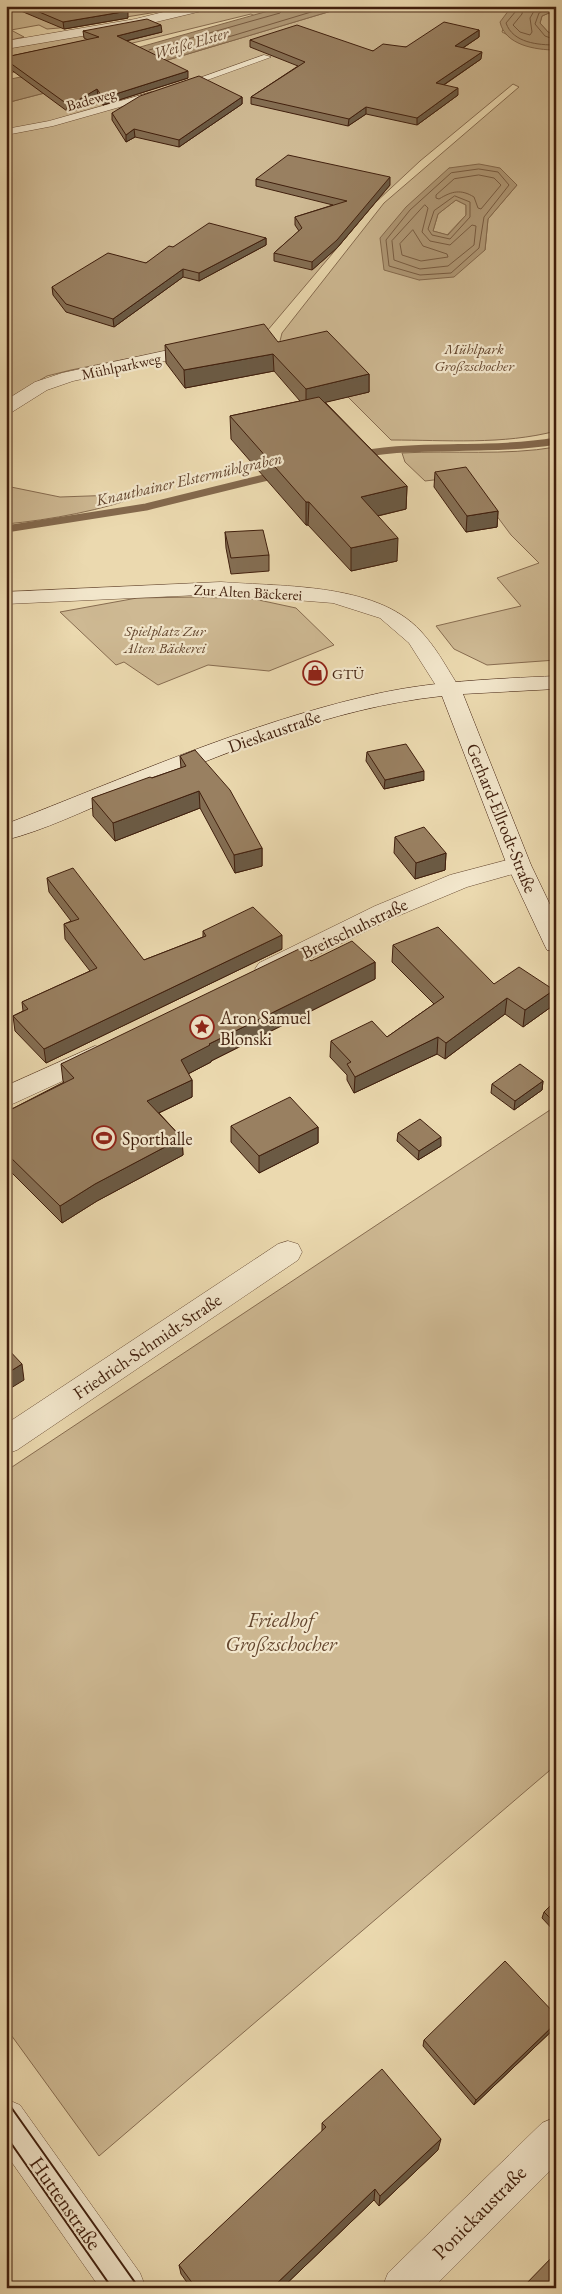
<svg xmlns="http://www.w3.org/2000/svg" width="562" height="2294" viewBox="0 0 562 2294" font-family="'EB Garamond',serif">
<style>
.green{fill:#ceb993;stroke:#876c50;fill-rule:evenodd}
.water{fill:#b19a78;stroke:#84694d;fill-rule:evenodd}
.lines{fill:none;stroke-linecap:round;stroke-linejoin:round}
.shore{stroke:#785c42;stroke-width:1}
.stream{stroke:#84694d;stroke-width:7}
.service-casing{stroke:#6b4e36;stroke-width:1}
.minor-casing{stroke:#6b4e36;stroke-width:1}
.secondary-casing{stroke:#401f0d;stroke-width:1}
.service{fill:#f2e6cb;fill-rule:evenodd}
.minor{fill:#f2e6cb;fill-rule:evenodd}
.secondary{fill:#f2e6cb;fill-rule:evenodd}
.tram{stroke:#401f0d;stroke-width:2}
.wall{fill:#846e53;stroke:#401f0d}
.shaded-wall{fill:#6b5a44;stroke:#401f0d}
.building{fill:#998061;stroke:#401f0d}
.labels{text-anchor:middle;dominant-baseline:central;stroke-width:4.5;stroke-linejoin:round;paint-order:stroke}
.far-street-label{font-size:15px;fill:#401f0d;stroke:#f2e6cb}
.far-park-label{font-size:15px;font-style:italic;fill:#64462e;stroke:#f2e6cb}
.far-poi-label{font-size:15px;fill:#401f0d;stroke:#f2e6cb;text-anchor:start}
.far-water-label{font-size:16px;font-style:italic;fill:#62442d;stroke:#f2e6cb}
.street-label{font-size:18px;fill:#401f0d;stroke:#f2e6cb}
.poi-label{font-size:18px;fill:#401f0d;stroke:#f2e6cb;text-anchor:start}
.near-park-label{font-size:21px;font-style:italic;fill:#64462e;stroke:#f2e6cb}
.near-street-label{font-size:21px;fill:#401f0d;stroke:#f2e6cb}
</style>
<rect width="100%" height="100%" fill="#ebd9af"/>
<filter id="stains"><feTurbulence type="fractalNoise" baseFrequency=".004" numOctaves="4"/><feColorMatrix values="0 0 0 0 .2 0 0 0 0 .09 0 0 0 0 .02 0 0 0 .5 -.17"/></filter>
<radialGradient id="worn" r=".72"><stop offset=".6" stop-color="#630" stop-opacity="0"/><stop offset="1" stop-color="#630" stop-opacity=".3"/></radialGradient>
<g class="green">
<path d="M6 6H159L169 10 59 28 47 29 39 25 11 30 24 37 6 41Z"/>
<path d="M220 6H286L255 16 251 14 6 74V49L165 19Z"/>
<path d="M348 6H516L509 10 502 32 531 47 556 50V431C503 445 446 440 391 440L314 363 305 365 280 341 282 333 384 203 519 87 513 84 420 161 376 202 267 331 71 370 47 376 6 400V103L141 68ZM449 168 517 185 488 219 485 250 419 280Z"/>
<path d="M556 10V36L548 32 540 23 542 16Z"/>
<path d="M456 200 466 205V215L447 235 433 231 438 214Z"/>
<path d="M556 447V660L487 665 454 649 436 626 521 606 497 578 539 563 511 535 467 476 425 481 405 462 402 453C453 450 504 456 556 447Z"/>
<path d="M6 486 60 497 145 494C105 510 49 520 6 524Z"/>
<path d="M193 597 254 599 296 608 334 645 269 671 208 665 158 685 124 662 116 665 60 612 137 598Z"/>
<path d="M556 1106V1765L99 2156 6 2028V1471Z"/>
</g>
<g class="water">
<path d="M286 6H348L141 68 6 103V80L69 67Z"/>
<path d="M516 6H556V10L542 16 540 23 548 32 556 36V50C535 50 505 45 500 22L509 10Z"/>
<path d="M479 164 500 168 517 185 488 219 485 250 454 277 419 280 384 270 380 238 406 207 449 168ZM456 200 466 205V215L448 235 433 231 438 214Z"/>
</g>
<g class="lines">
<g class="shore">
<path d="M517 6 516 11 506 23C513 43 538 45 556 45"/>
<path d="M523 6 522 14 513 25 520 32 530 35 532 32 530 18 537 6"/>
<path d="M552 6 539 13 535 24 545 36 556 40"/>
<path d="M149 50 280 13 284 6"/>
<path d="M162 57 331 6"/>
<path d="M479 169 498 172 509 185 484 217 479 248 451 273 420 275 389 266 386 240 410 210 451 173Z"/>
<path d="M479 175 494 178 501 185 481 209 478 208 474 197C461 189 452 191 439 199L436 198V195L454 179Z"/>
<path d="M455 196 470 202V217L450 239 432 235 428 229 434 211Z"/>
<path d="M425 205 428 208 422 232 430 241 450 245 472 225 476 226 474 245 448 266 420 269 394 260 392 241Z"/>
<path d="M413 230 423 246 447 254 448 257 421 261 402 255 400 244Z"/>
</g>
<g class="stream">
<path d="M361 454C426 443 491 452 556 441"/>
<path d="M6 529 146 507 276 475"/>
</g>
<g class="service-casing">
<g id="service">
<path d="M264 55 271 57 185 88 177 86Z"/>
<path d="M152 92 157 95 155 97 53 126 6 135V129L49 121Z"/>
</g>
</g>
<g class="minor-casing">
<g id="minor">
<path d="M188 6H211L210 9 135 27 6 49V41L135 19Z"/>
<path d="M201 343 207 344 210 348 207 352 73 381 47 390 12 412 6 413V400L35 382 62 373Z"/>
<path d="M221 582C284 587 382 582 425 636 439 652 449 672 461 690L458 695 450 697 442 695 409 643 380 618 333 603 221 594 6 604V592Z"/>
<path d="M519 857 527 860 531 865 527 870 467 887 393 918 277 975 268 978 259 975 255 969 259 963 375 906 450 875Z"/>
<path d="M95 1046 104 1048 108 1055 104 1062 6 1107V1086Z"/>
<path d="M288 1241 298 1244 302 1252 298 1260 17 1450 6 1454V1424L278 1244Z"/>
<path d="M6 2099 20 2105 140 2273 146 2288H100L6 2154Z"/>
<path d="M556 2117V2165L433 2288H382L388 2273 542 2123Z"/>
</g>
</g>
<g class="secondary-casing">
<path id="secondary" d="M556 676V689L463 694 531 865 556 917V952L547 950 544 944 507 865 442 696C330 708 223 754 120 796 83 811 45 830 6 840V824C125 778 243 725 367 696 429 681 493 679 556 676Z"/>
</g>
<use href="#service" class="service"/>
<use href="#minor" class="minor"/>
<use href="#secondary" class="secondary"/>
<g class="tram">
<path d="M6 2100 139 2288"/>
<path d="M6 2136 112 2288"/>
</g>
</g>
<g class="wall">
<path d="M9 6H116L128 18 64 29Z"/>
<path d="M463 6H503L494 11Z"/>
<path d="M479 30V37L463 48 481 59 444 85 458 95 417 125 366 114 348 126 251 104V97L298 66 250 47V40L373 51 406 47Z"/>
<path d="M83 31 162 32 126 41 188 78 103 105 98 96 76 110 67 111 6 66V57L88 40 84 38Z"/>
<path d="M242 97V104L179 147 135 137 126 142 112 120V113Z"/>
<path d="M256 179 390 185 337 248 312 270 274 261V253L299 231 295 225V217L333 205 256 186Z"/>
<path d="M266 238V245L199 281 183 277 114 327 66 312 53 295 52 287 146 263 173 247Z"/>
<path d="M278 342 369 374V392L325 402 407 486 406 509 378 516 397 561 351 571 308 525H306L231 439 230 416 300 401 274 371 185 388 166 363 165 345Z"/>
<path d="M435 472 498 511 497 527 466 532 434 487Z"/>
<path d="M225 532 269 555V571L231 574 226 548Z"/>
<path d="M367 752 424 780 384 789 366 761Z"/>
<path d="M180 756 262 848V866L235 873 200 808 115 841 93 816 92 798 181 768Z"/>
<path d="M395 837 446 853 445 870 415 879 394 853Z"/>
<path d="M47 878 144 960 203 937V931L282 949 46 1063 15 1031 13 1016 23 1011 22 1002 90 971 65 939 64 924 71 921 49 892Z"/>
<path d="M393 945 494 984 551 1007 523 1027 505 1014 445 1059 437 1054 354 1093 347 1080V1075L330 1057 331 1041 387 1037 434 1004 392 962Z"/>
<path d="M311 961 375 962V979L211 1061V1062L188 1074 192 1080V1097L159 1113 182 1138 183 1155 97 1201 62 1223 8 1169H6V1112L64 1082 63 1081 61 1064Z"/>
<path d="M543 1081 542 1090 514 1110 491 1093 492 1084Z"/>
<path d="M231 1126 318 1127V1143L259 1173 231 1142Z"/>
<path d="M398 1133 441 1146 418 1160 397 1141Z"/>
<path d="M556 1900V1933L542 1918 544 1912Z"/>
<path d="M556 2015V2027L474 2105 423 2046 424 2040Z"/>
<path d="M322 2123 438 2150 379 2206 374 2200 282 2288H191L181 2274 179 2265 322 2132Z"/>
</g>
<g class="shaded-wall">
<path d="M494 6H503L494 11Z"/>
<path d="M128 11V18L64 29 63 22Z"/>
<path d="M161 25 162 32 117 43V36Z"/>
<path d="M479 30V37L455 53V46Z"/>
<path d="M482 52 481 59 436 90V83Z"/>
<path d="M188 71V78L103 105V98Z"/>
<path d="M458 88V95L417 125V118Z"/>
<path d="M97 89 98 96 76 110 67 111V104Z"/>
<path d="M242 97V104L179 147V140Z"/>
<path d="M366 107V114L348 126 349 119Z"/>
<path d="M134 129 135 137 126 142V135Z"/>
<path d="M390 177V185L337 248 312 270V262Z"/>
<path d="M266 238V245L199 281V273Z"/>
<path d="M183 269V277L114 327 113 319Z"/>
<path d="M273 354 274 371 185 388 184 370Z"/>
<path d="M369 374V392L306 407V389Z"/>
<path d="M407 486 406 509 360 520 361 497Z"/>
<path d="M306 502H309L308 525H306Z"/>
<path d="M498 511 497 527 466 532 467 516Z"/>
<path d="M398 538 397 561 351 571V548Z"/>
<path d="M424 771V780L384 789 385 780Z"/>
<path d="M199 791 200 808 115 841 113 823Z"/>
<path d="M262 848V866L235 873 234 855Z"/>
<path d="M446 853 445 870 415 879 416 863Z"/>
<path d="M282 935V949L46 1063 44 1049Z"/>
<path d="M375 962V979L211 1061V1062L182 1077 181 1060 209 1044Z"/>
<path d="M554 990 551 1007 523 1027 525 1010Z"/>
<path d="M507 998 505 1014 445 1059 446 1043Z"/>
<path d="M438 1037 437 1054 354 1093 355 1077Z"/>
<path d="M192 1080V1097L148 1118 147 1101Z"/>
<path d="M543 1081 542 1090 514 1110 515 1101Z"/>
<path d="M318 1127V1143L259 1173V1156Z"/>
<path d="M441 1137V1146L418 1160 419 1151Z"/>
<path d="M182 1138 183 1155 97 1201 62 1223 60 1206 95 1184Z"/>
<path d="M6 1159 8 1169H6Z"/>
<path d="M22 1364 24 1380 6 1391V1374Z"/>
<path d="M556 2023V2027L474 2105 476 2100Z"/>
<path d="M441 2139 438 2150 379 2206 380 2196Z"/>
<path d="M375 2189 374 2200 282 2288H272Z"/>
</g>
<g class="building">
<path d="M25 6H116L128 11 63 22Z"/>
<path d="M147 19 161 25 117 36 188 71 103 98 97 89 75 102 67 104 6 60V57L99 37 83 31Z"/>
<path d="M444 22 479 30 455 46 482 52 436 83 458 88 417 118 366 107 349 119 251 97 305 62 250 40 297 25 373 51 383 44 406 47Z"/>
<path d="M199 76 242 97 179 140 134 129 126 135 112 113 140 96Z"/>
<path d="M288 155 390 177 337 240 312 262 274 253 302 228 295 217 347 201 256 179Z"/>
<path d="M209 223 266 238 199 273 183 269 113 319 66 304 52 287 108 253 146 263 169 246 173 247Z"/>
<path d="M264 324 278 342 327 331 369 374 306 389 273 354 184 370 165 345Z"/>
<path d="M319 397 407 486 361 497 398 538 351 548 309 502H306L230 416Z"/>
<path d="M466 467 498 511 467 516 435 472Z"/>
<path d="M263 530 269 555 231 558 225 532Z"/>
<path d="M406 744 424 771 385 780 367 752Z"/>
<path d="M195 750 230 790 262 848 234 855 199 791 113 823 92 798 150 777 152 778 186 766 180 756Z"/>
<path d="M424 827 446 853 416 863 395 837Z"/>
<path d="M73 868 144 960 206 936 203 931 253 907 282 935 44 1049 13 1016 28 1009 22 1002 97 968 64 924 79 919 47 878Z"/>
<path d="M438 927 494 984 519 967 554 990 525 1010 507 998 446 1043 438 1037 355 1077 347 1064 351 1062 331 1041 372 1021 387 1037 444 997 393 945Z"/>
<path d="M352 941 375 962 209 1044 210 1045 181 1060 192 1080 147 1101 182 1138 95 1184 60 1206 6 1153V1112L74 1078 61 1064 299 949 311 961Z"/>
<path d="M520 1064 543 1081 515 1101 492 1084Z"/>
<path d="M290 1097 318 1127 259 1156 231 1126Z"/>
<path d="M420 1119 441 1137 419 1151 398 1133Z"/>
<path d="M6 1347 22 1364 6 1374Z"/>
<path d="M556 1900V1924L544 1912Z"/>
<path d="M505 1961 556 2015V2023L476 2100 424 2040Z"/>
<path d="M382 2069 441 2139 380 2196 375 2189 272 2288H196L179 2265 326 2127 322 2123Z"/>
<path d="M556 2253V2288H522Z"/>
</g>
<defs>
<g id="shop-ring" transform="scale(1.25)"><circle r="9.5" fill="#f2e6cb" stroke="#8f2418" stroke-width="1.5"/><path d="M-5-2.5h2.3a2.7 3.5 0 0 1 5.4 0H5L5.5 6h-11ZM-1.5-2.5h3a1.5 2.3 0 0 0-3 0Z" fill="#8f2418"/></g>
<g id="sight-ring" transform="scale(1.25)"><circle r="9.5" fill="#f2e6cb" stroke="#8f2418" stroke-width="1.5"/><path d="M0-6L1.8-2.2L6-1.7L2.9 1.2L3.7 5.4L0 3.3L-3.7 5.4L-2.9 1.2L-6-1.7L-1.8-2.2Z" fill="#8f2418"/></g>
<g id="stadium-ring" transform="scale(1.25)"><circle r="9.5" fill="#f2e6cb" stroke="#8f2418" stroke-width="1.5"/><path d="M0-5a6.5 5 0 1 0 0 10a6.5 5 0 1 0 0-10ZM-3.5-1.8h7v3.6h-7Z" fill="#8f2418"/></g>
</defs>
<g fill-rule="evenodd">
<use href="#shop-ring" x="315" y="673"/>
<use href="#sight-ring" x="202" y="1027"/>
<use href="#stadium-ring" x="104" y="1138"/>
</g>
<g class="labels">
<g class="far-street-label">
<text transform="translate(91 99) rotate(-16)">Badeweg</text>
<text transform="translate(121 366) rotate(-12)">Mühlparkweg</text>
<text transform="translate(248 592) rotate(3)">Zur Alten Bäckerei</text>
</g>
<g class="far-park-label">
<text x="474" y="348">Mühlpark<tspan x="474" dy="17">Großzschocher</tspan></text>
<text x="165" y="630">Spielplatz Zur<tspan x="165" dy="17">Alten Bäckerei</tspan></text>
</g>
<g class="far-poi-label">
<text x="332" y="673">GTÜ</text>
</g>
<g class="far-water-label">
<text transform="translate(191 43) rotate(-16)">Weiße Elster</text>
<text transform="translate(189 479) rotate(-13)">Knauthainer Elstermühlgraben</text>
</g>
<g class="street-label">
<text transform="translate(274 731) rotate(-19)">Dieskaustraße</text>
<text transform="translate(502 818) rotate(68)">Gerhard-Ellrodt-Straße</text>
<text transform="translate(354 928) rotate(-26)">Breitschuhstraße</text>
<text transform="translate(147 1346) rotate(-34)">Friedrich-Schmidt-Straße</text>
</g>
<g class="poi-label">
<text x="220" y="1017">Aron Samuel<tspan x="220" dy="21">Blonski</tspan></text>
<text x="122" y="1138">Sporthalle</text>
</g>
<g class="near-park-label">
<text x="281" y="1619">Friedhof<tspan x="281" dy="24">Großzschocher</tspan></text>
</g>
<g class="near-street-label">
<text transform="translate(66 2203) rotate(55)">Huttenstraße</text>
<text transform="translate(479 2212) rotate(-45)">Ponickaustraße</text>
</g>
</g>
<rect width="562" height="2294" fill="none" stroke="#ebd9af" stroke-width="25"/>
<rect x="8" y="8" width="547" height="2279" fill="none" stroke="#401f0d" stroke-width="2.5"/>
<rect x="12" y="12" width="537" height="2269" fill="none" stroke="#401f0d"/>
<rect width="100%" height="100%" filter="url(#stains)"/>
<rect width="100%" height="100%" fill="url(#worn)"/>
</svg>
